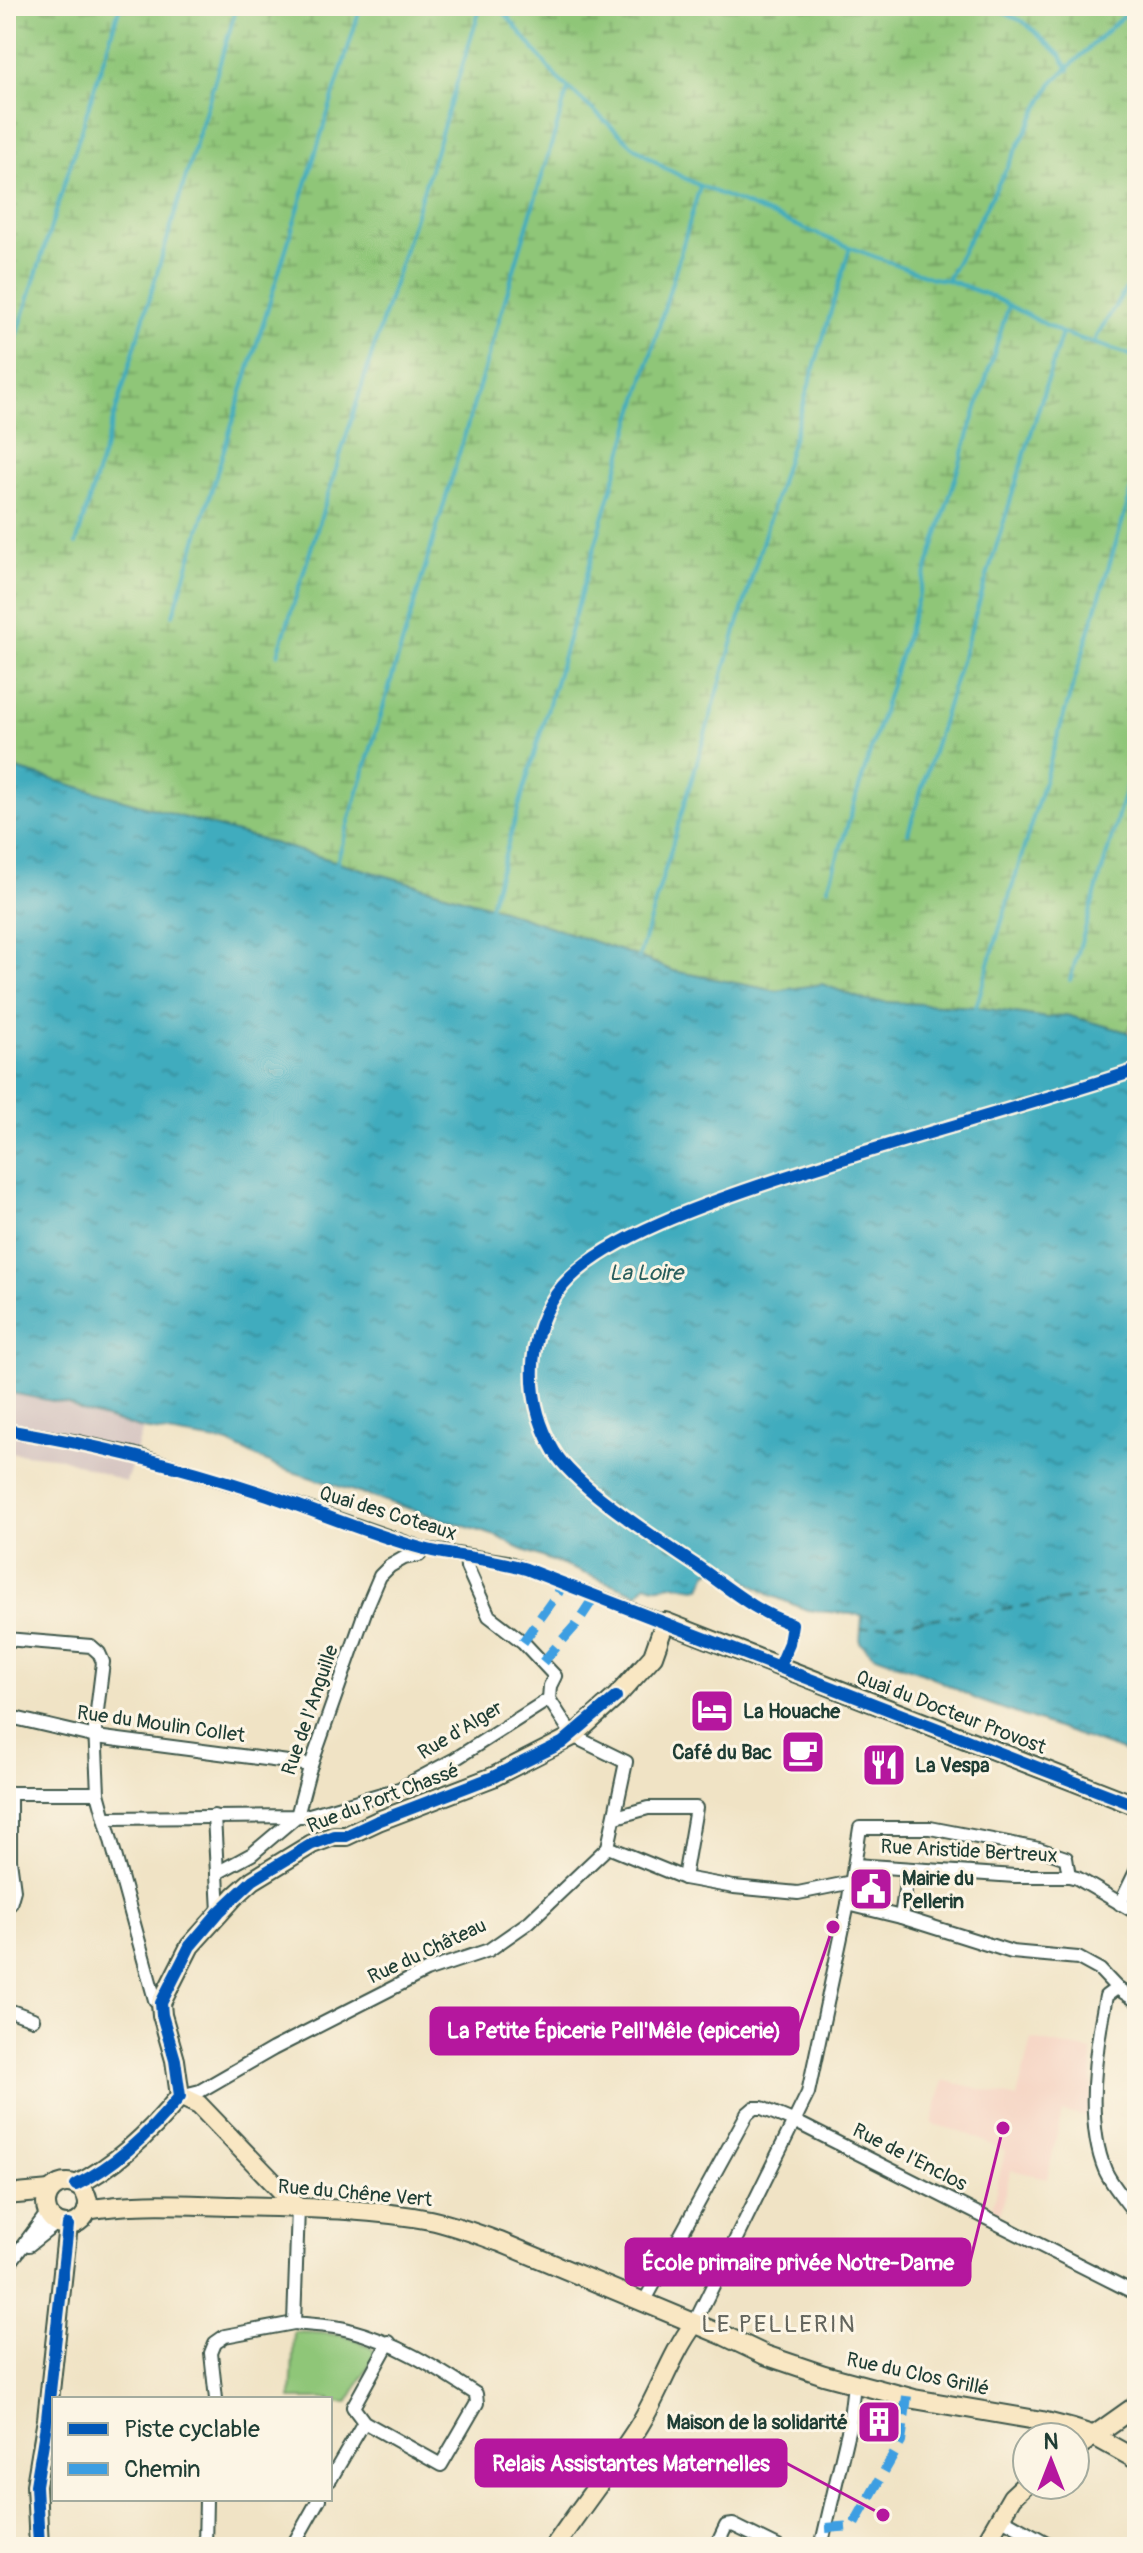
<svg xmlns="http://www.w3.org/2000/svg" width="1143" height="2553" viewBox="0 0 1143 2553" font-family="Pangolin,sans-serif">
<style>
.built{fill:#f5d3c2}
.industrial{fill:#d1c0bd}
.green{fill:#8fc678;stroke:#578256;stroke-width:2}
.wetland{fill:url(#wetland-marsh);stroke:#578256;stroke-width:2}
.water{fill:url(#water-ripples);stroke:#307479;stroke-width:2}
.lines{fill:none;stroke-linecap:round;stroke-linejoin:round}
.stream{stroke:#40acbe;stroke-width:4}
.ferry{stroke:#295e5d;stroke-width:2;stroke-dasharray:10 8;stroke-linecap:butt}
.street-casing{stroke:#3e564a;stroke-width:16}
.secondary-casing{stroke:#3e564a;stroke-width:22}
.street{stroke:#fff;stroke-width:12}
.secondary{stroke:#f9e7c3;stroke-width:18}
.quiet{stroke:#3c9ee2;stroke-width:10;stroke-dasharray:20 10;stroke-linecap:butt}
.cycleway-casing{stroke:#fcf5e5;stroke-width:17}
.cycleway{stroke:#0057b8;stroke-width:12}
.labels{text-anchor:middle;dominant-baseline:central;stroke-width:6;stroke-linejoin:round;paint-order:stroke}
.street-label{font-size:20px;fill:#1f3d34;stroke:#fcf5e5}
.poi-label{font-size:20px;font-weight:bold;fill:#1f3d34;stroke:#fcf5e5;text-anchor:start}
.water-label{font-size:22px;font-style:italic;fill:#295e5d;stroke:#fcf5e5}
.quarter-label{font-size:24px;letter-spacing:2px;fill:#62645c;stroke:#fcf5e5}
.leader{fill:none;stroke:#b5179e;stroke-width:3}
.callout-dot{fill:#b5179e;stroke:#fcf5e5;stroke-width:3}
.callout{fill:#b5179e;stroke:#b5179e;stroke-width:3}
.callout-label{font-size:22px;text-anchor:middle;font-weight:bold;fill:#fff}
</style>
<defs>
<pattern id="wetland-marsh" width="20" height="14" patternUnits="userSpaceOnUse" patternTransform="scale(2)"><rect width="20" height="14" fill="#8fc678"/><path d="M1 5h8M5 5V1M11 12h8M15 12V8" fill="none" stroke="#74a263"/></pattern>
<pattern id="water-ripples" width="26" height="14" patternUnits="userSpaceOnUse" patternTransform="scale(2)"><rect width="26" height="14" fill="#40acbe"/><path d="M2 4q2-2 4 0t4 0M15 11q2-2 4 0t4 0" fill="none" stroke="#358d9b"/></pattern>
</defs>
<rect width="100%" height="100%" fill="#fcf5e5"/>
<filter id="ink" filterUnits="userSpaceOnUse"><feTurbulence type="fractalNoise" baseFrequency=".0125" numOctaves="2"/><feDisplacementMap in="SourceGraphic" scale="16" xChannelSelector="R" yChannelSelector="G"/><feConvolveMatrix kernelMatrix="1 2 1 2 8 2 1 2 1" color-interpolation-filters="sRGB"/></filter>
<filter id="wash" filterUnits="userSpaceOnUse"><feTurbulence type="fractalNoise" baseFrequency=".006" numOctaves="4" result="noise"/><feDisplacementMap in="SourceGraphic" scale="32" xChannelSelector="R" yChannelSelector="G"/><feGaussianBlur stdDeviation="1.8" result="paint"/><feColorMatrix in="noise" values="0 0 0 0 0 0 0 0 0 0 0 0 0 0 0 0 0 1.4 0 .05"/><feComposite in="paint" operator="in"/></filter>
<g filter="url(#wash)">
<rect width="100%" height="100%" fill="#f0e3c5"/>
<path class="built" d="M1031 2039 1092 2051V2118L1062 2112 1047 2178 1011 2170 999 2215 991 2212 1005 2151 963 2132 932 2124 943 2080 1017 2098Z"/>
<path class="industrial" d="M6 1392 68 1404 84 1412 143 1429 126 1482 62 1458 6 1452Z"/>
<path class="green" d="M294 2332C324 2333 354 2332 377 2353L347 2403 330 2402V2399H291Z"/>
<path class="wetland" d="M6 6H1137V1015L1127 1032 1066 1015 1047 1018 976 1007 867 1001 822 984 777 991 673 971 639 957 490 906 6 766Z"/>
<path class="water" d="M6 766 490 906 639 957 673 971 777 991 822 984 867 1001 976 1007 1047 1018 1066 1015 1127 1032 1137 1039V1756L978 1700 926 1674 873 1655 860 1642 862 1615 807 1610 768 1594 722 1566 708 1572 701 1587C690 1590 683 1584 673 1585 658 1586 663 1590 646 1584L638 1594 516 1547 499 1537 277 1467 229 1443 143 1429 84 1412 68 1404 6 1392Z"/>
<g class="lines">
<g class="stream">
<path d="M499 6 557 78 633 146 663 167 698 185 849 247 932 278 947 280 991 296 1062 333 1137 357"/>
<path d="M989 6 1024 22 1060 55 1069 69"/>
<path d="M947 280 1052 83 1122 17 1137 11"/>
<path d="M1093 343 1137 270"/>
<path d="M6 371 120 6"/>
<path d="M76 544 237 6"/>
<path d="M173 615 361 6"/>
<path d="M278 654 481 6"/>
<path d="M908 833 1062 333"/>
<path d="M337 862 568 89"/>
<path d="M828 888 1008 308"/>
<path d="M490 906 700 186"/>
<path d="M639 957 850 247"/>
<path d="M1070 980 1137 751"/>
<path d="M976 1007 1137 473"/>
</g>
<g class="ferry">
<path d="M673 1550C639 1525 579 1488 556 1455 520 1403 526 1320 572 1277 616 1235 704 1205 761 1185 885 1143 1013 1111 1137 1070"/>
<path d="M860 1629 1137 1590"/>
</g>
</g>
</g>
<g filter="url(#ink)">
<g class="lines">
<g class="street-casing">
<g id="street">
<path d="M6 1430 79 1442 133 1454 266 1494 425 1549 507 1562 665 1622"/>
<path d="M466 1557 467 1567 489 1616 523 1642 555 1676 550 1686 549 1699 573 1736 626 1762 608 1847"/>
<path d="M6 1639 91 1646 99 1653 103 1662 95 1727 98 1793 155 2000 161 2003"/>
<path d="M6 1716 96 1737 311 1765"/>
<path d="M6 1793H98"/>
<path d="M10 1793V1860L14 1890 10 1904"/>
<path d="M214 1816 219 1912"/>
<path d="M616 1817 648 1808H696L684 1878"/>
<path d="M106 1818 306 1816 399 1789 455 1759 549 1699"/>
<path d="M855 1865 1015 1876H1069L1077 1878 1137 1913"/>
<path d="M217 1873 252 1854 297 1816 309 1771 366 1609 380 1576 390 1566 404 1558 419 1555 425 1549"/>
<path d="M848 1904 901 1917 1012 1952 1078 1958 1100 1970 1117 1988 1106 1996C1096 2045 1085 2122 1105 2170 1112 2186 1127 2202 1137 2216"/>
<path d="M1120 1904 1137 1869"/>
<path d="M901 1917 908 1869"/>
<path d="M1117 1988 1137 2001"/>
<path d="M6 2012 11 2011 33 2019"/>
<path d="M180 2096 200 2091 273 2049 426 1971 489 1950 529 1922 608 1847 684 1878 734 1887 798 1893 852 1882"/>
<path d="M298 2208 294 2323C312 2325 332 2325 349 2330 396 2342 436 2368 476 2394L477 2403 441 2465 364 2422 353 2407 389 2342"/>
<path d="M29 2245 57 2223"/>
<path d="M6 2268 48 2212"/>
<path d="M644 2302 747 2114 754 2108H762L800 2124 1137 2294"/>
<path d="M694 2324 808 2093 848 1904 860 1828H930L1039 1849 1066 1858 1069 1876"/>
<path d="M216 2399 211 2353 215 2343 225 2336 294 2323"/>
<path d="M330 2480 364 2422"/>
<path d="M1000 2517 1054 2547"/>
<path d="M205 2547 206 2499"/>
<path d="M292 2547 319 2499"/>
<path d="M716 2547 726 2526 733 2525 778 2547"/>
<path d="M821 2547 849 2427 854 2384"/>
</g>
</g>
<g class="secondary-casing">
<g id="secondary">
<path d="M180 2096 175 2060 162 2015 161 2003 190 1946 235 1896 253 1880 312 1844 334 1836H346L378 1821 493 1777 573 1736 616 1697 653 1656 665 1622 1137 1806"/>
<path d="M180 2096 199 2105 298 2208"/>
<circle cx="67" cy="2204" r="21"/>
<path d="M76 2185C118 2164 151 2132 180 2096"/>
<path d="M6 2195 50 2191"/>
<path d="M87 2210C136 2201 185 2205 234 2206 299 2208 366 2208 430 2220 454 2225 477 2234 500 2242L725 2336 765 2355 824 2375 914 2399 1042 2421 1073 2429 1092 2435 1137 2460"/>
<path d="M1075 2449 1137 2405"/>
<path d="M39 2547 36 2485 47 2419 68 2225"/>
<path d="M554 2547C581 2507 611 2469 637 2429 659 2395 670 2356 694 2324"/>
<path d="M983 2547 1012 2497 1027 2483"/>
</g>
</g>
<use href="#street" class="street"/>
<use href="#secondary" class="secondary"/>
<g class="quiet">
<path d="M523 1642 558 1593 563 1583"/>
<path d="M543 1662 575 1626 595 1596"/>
<path d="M826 2528 853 2526 901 2442 907 2396"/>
</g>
<g class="cycleway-casing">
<g id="cycleway">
<path d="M6 1430C93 1444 177 1465 262 1493 316 1511 369 1534 424 1549 458 1558 493 1558 526 1569L1137 1806"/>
<path d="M779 1666 789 1643 792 1624C756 1613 725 1585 694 1564 657 1539 575 1487 554 1451 522 1397 525 1322 571 1277 613 1236 705 1204 761 1185 885 1143 1012 1111 1137 1070"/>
<path d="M76 2185C118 2164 151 2132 180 2096L175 2060 162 2015 161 2003 190 1946 219 1912 253 1880 312 1844 334 1836H346L378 1821 493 1777 562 1743 616 1697"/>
<path d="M39 2547 36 2485 47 2419 68 2225"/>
</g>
</g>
<use href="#cycleway" class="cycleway"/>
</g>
</g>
<defs>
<g id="hotel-square" transform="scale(2.3)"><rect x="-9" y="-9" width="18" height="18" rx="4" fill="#b5179e" stroke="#fcf5e5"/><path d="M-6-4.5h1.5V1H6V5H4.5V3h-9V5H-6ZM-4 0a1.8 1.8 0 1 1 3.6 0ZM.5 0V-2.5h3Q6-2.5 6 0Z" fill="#fff"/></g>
<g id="cafe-square" transform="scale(2.3)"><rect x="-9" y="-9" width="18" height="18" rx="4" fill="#b5179e" stroke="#fcf5e5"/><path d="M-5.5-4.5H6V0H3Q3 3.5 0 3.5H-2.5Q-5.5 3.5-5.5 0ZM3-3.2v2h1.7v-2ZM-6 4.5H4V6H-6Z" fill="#fff"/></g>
<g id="restaurant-square" transform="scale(2.3)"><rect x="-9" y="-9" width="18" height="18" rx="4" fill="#b5179e" stroke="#fcf5e5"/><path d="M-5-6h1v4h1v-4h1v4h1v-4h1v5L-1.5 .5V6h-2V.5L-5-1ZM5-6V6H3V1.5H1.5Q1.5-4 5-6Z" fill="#fff"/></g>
<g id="civic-square" transform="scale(2.3)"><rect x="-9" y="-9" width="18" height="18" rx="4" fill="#b5179e" stroke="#fcf5e5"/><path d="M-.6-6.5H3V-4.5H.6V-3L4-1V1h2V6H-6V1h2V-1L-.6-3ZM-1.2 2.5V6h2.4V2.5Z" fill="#fff"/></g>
<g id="building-square" transform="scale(2.3)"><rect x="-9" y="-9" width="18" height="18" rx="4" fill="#b5179e" stroke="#fcf5e5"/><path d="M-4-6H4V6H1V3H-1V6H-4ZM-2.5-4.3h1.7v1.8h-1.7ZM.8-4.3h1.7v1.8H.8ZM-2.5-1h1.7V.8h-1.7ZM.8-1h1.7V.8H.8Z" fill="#fff"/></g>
</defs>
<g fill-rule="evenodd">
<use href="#hotel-square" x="712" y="1711"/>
<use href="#cafe-square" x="803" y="1752"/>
<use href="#restaurant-square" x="884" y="1765"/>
<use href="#civic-square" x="871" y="1889"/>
<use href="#building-square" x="879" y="2422"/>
</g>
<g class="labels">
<g class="street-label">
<text transform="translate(388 1513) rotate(17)">Quai des Coteaux</text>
<text transform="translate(310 1710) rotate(-71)">Rue de l'Anguille</text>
<text transform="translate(951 1712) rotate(21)">Quai du Docteur Provost</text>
<text transform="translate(161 1724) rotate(8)">Rue du Moulin Collet</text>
<text transform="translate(460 1730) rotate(-31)">Rue d'Alger</text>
<text transform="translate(383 1798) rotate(-21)">Rue du Port Chassé</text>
<text transform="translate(969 1851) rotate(3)">Rue Aristide Bertreux</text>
<text transform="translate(427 1951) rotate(-25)">Rue du Château</text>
<text transform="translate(910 2157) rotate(27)">Rue de l'Enclos</text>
<text transform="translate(355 2193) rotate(5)">Rue du Chêne Vert</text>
<text transform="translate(918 2374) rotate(12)">Rue du Clos Grillé</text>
</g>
<g class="poi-label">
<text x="743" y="1711">La Houache</text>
<text x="772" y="1752" text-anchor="end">Café du Bac</text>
<text x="915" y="1765">La Vespa</text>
<text x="902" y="1878">Mairie du<tspan x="902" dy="23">Pellerin</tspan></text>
<text x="848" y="2422" text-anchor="end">Maison de la solidarité</text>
</g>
<g class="water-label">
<text x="646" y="1273">La Loire</text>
</g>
<g class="quarter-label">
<text x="779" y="2324">LE PELLERIN</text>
</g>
</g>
<path class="leader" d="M833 1927L798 2031M1003 2128L970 2262M883 2515L786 2463"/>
<g class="callout-dot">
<circle cx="833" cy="1927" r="8"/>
<circle cx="1003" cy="2128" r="8"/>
<circle cx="883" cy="2515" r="8"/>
</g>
<g class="callout">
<rect x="431" y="2008" width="367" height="46" rx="8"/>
<rect x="626" y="2239" width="344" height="46" rx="8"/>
<rect x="476" y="2440" width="310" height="46" rx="8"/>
</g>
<g class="callout-label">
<text x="614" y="2038">La Petite Épicerie Pell'Mêle (epicerie)</text>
<text x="798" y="2270">École primaire privée Notre-Dame</text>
<text x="631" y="2471">Relais Assistantes Maternelles</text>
</g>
<rect width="1143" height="2553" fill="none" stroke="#fcf5e5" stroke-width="32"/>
<rect x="52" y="2397" width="280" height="104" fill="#fcf5e5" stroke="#a4ab9e" stroke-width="2"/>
<rect x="68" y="2423" width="40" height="12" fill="#0057b8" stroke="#a4ab9e" stroke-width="2"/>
<text x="124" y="2437" font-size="24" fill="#1f3d34">Piste cyclable</text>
<rect x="68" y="2463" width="40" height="12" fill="#3c9ee2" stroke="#a4ab9e" stroke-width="2"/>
<text x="124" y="2477" font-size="24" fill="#1f3d34">Chemin</text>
<g transform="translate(1051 2461)"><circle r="38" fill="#fcf5e5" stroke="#a4ab9e" stroke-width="2"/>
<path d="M0-6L14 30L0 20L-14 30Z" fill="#b5179e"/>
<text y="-12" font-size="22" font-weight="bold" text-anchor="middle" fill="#1f3d34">N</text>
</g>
</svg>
